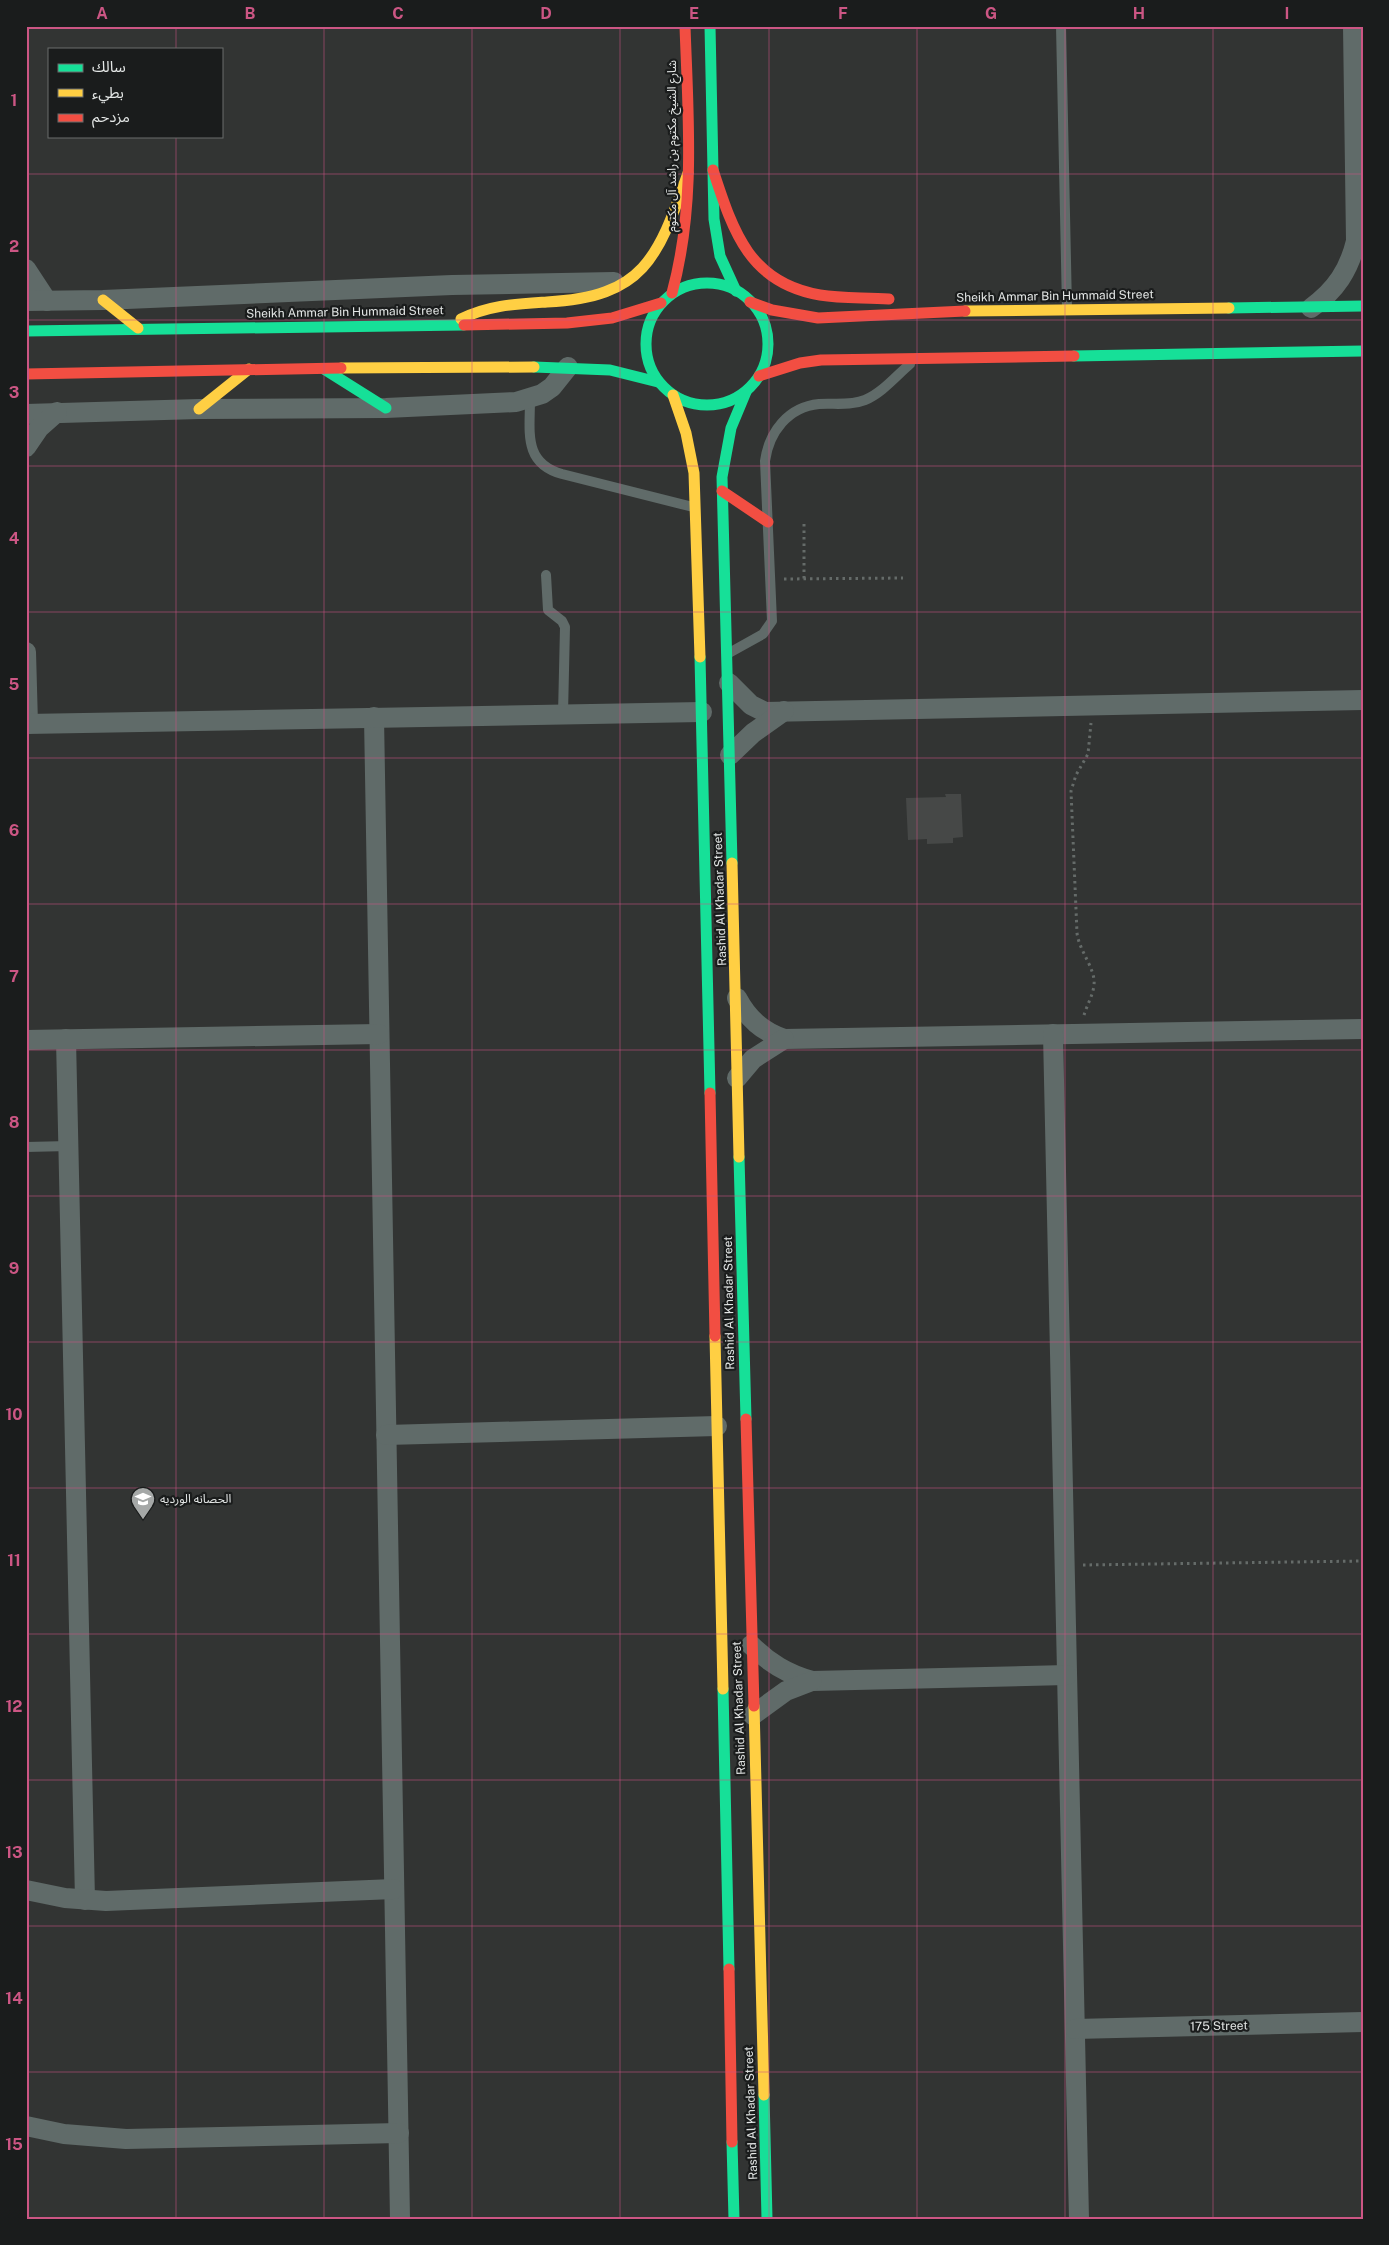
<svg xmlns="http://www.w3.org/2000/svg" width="1389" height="2245" viewBox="0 0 1389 2245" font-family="'Public Sans','Noto Sans Arabic',sans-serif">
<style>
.building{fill:#464847}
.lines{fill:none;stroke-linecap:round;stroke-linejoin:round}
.path{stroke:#656b69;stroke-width:3;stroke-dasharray:2.5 4;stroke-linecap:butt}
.lane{stroke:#606b69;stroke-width:10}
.street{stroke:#606b69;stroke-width:20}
.fast{stroke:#16e098;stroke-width:11}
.slow{stroke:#ffcf43;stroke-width:11}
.jam{stroke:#f24e42;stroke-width:11}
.grid{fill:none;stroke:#cc5684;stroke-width:1;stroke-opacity:0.55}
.labels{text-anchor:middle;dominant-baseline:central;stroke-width:4.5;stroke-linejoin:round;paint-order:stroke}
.street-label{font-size:12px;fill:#e3e6e5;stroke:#1a1c1c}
.poi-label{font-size:12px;fill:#e3e6e5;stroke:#1a1c1c;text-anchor:start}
.neatline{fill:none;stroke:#cc5684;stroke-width:2}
.grid-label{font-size:16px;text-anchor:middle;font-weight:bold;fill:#cc5684}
</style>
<rect width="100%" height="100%" fill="#323433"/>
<path class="building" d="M945 794H961L963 837 953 838V843L927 844V839L908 840 906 798 946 797Z"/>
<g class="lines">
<g class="path">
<path d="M804 524V579"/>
<path d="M784 579 903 578"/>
<path d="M1084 1015C1087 1005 1093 995 1094 985 1096 969 1079 951 1077 933L1071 791 1076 775 1088 754 1091 723"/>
<path d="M1083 1565 1363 1561"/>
</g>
<g class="lane">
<path d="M1061 26 1067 308"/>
<path d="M530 399C530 432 523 463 562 474L693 507"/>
<path d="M546 575 548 610 562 621 565 627 563 714"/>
<path d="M729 653 763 634 772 621 765 461C769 432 788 407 819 404 834 403 850 406 865 400 882 393 896 376 910 364"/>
<path d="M26 1147 69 1146"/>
</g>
<g class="street">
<path d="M26 269 47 301"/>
<path d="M26 301 103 300 452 285 614 282"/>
<path d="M1311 308C1336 290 1349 270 1356 241L1353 26"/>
<path d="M26 414 199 409 386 408 516 402 542 394 552 387 568 367"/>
<path d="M26 447 39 428 57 412"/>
<path d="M26 652 28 724"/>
<path d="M729 683 751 705 765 712 1363 700"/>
<path d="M374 717 400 2219"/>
<path d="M26 724 702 712"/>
<path d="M730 755 753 733 784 711"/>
<path d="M737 998C748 1019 762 1031 784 1039L1363 1029"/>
<path d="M1053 1034 1079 2219"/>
<path d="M66 1039 85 1900"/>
<path d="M26 1040 379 1034"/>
<path d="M737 1078 753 1059 784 1039"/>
<path d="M386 1435 717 1426"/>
<path d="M751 1645C769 1663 787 1674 812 1681L1067 1675"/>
<path d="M753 1715 786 1691 812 1681"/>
<path d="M26 1890 65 1898 106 1901 394 1889"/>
<path d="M1075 2029 1363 2022"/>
<path d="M26 2126 64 2134 126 2139 399 2133"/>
</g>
<g class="fast">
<path d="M710 26 714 219 720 256 736 291"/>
<circle cx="707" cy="344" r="61"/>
<path d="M1229 308 1363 306"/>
<path d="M26 331 464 325"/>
<path d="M1074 356 1363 351"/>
<path d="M534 367 610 370 658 382"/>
<path d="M324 369 386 408"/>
<path d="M700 657 710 1093"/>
<path d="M732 863 722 477 731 428 746 392"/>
<path d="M739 1157 746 1419"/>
<path d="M723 1689 729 1969"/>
<path d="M764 2095 767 2219"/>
<path d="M732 2142 734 2219"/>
</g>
<g class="slow">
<path d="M103 300 138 328"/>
<path d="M965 311 1229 308"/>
<path d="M461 319C489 305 516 304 547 302 645 297 658 257 688 173"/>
<path d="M341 368 534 367"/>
<path d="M673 395 686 433 694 473 700 657"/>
<path d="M199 409 249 369"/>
<path d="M732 863 739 1157"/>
<path d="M715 1336 723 1689"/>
<path d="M754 1706 764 2095"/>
</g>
<g class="jam">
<path d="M713 170C733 231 749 283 820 295 843 299 866 297 889 299"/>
<path d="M672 293C696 205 688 116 685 26"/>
<path d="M750 302 772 310 818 318 965 311"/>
<path d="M464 325 567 323 612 318 661 303"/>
<path d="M26 374 341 368"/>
<path d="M759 376 800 363 821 360 1074 356"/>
<path d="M722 491 768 522"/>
<path d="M710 1093 715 1336"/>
<path d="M746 1419 754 1706"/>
<path d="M729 1969 732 2142"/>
</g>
</g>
<path class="grid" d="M176 26V49M324 26V2219M472 26V2219M620 26V2219M769 26V2219M917 26V2219M1065 26V2219M1213 26V2219M176 136V2219M26 174H1363M26 320H1363M26 466H1363M26 612H1363M26 758H1363M26 904H1363M26 1050H1363M26 1196H1363M26 1342H1363M26 1488H1363M26 1634H1363M26 1780H1363M26 1926H1363M26 2072H1363"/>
<defs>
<g id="school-pin" transform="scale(1.25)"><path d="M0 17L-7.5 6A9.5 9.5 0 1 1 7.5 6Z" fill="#a5a8a7" stroke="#1a1c1c"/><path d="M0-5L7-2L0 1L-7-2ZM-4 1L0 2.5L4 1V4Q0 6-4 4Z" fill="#fff"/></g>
</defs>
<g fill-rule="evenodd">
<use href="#school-pin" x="143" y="1499"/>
</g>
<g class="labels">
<g class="street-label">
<text transform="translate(672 146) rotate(-90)">شارع الشيخ مكتوم بن راشد آل مكتوم</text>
<text transform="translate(1055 296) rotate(-1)">Sheikh Ammar Bin Hummaid Street</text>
<text transform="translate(345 312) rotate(-1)">Sheikh Ammar Bin Hummaid Street</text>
<text transform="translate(720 899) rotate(-92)">Rashid Al Khadar Street</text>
<text transform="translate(729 1303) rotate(-91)">Rashid Al Khadar Street</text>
<text transform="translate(739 1708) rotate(-92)">Rashid Al Khadar Street</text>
<text transform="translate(1219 2026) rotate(-1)">175 Street</text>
<text transform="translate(751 2113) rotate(-92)">Rashid Al Khadar Street</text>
</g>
<g class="poi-label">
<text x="160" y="1499">الحصانه الورديه</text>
</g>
</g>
<rect width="1389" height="2245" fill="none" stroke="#1a1c1c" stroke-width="55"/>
<rect x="48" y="48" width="175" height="90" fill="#1a1c1c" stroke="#6a6d6c"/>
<rect x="58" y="64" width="25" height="8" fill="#16e098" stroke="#6a6d6c"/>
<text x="92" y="72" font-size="15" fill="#e3e6e5">سالك</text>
<rect x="58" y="89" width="25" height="8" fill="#ffcf43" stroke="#6a6d6c"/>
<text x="92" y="98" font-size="15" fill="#e3e6e5">بطيء</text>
<rect x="58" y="114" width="25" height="8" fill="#f24e42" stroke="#6a6d6c"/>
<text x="92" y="122" font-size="15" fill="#e3e6e5">مزدحم</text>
<rect x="28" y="28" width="1334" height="2190" class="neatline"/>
<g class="grid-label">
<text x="102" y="19">A</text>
<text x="250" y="19">B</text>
<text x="398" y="19">C</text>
<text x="546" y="19">D</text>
<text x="694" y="19">E</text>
<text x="843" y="19">F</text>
<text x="991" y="19">G</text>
<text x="1139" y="19">H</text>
<text x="1287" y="19">I</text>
<text x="14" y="106">1</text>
<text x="14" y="252">2</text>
<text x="14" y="398">3</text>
<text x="14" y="544">4</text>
<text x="14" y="690">5</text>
<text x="14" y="836">6</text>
<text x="14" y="982">7</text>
<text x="14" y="1128">8</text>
<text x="14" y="1274">9</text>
<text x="14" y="1420">10</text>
<text x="14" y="1566">11</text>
<text x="14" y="1712">12</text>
<text x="14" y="1858">13</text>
<text x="14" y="2004">14</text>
<text x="14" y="2150">15</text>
</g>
</svg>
